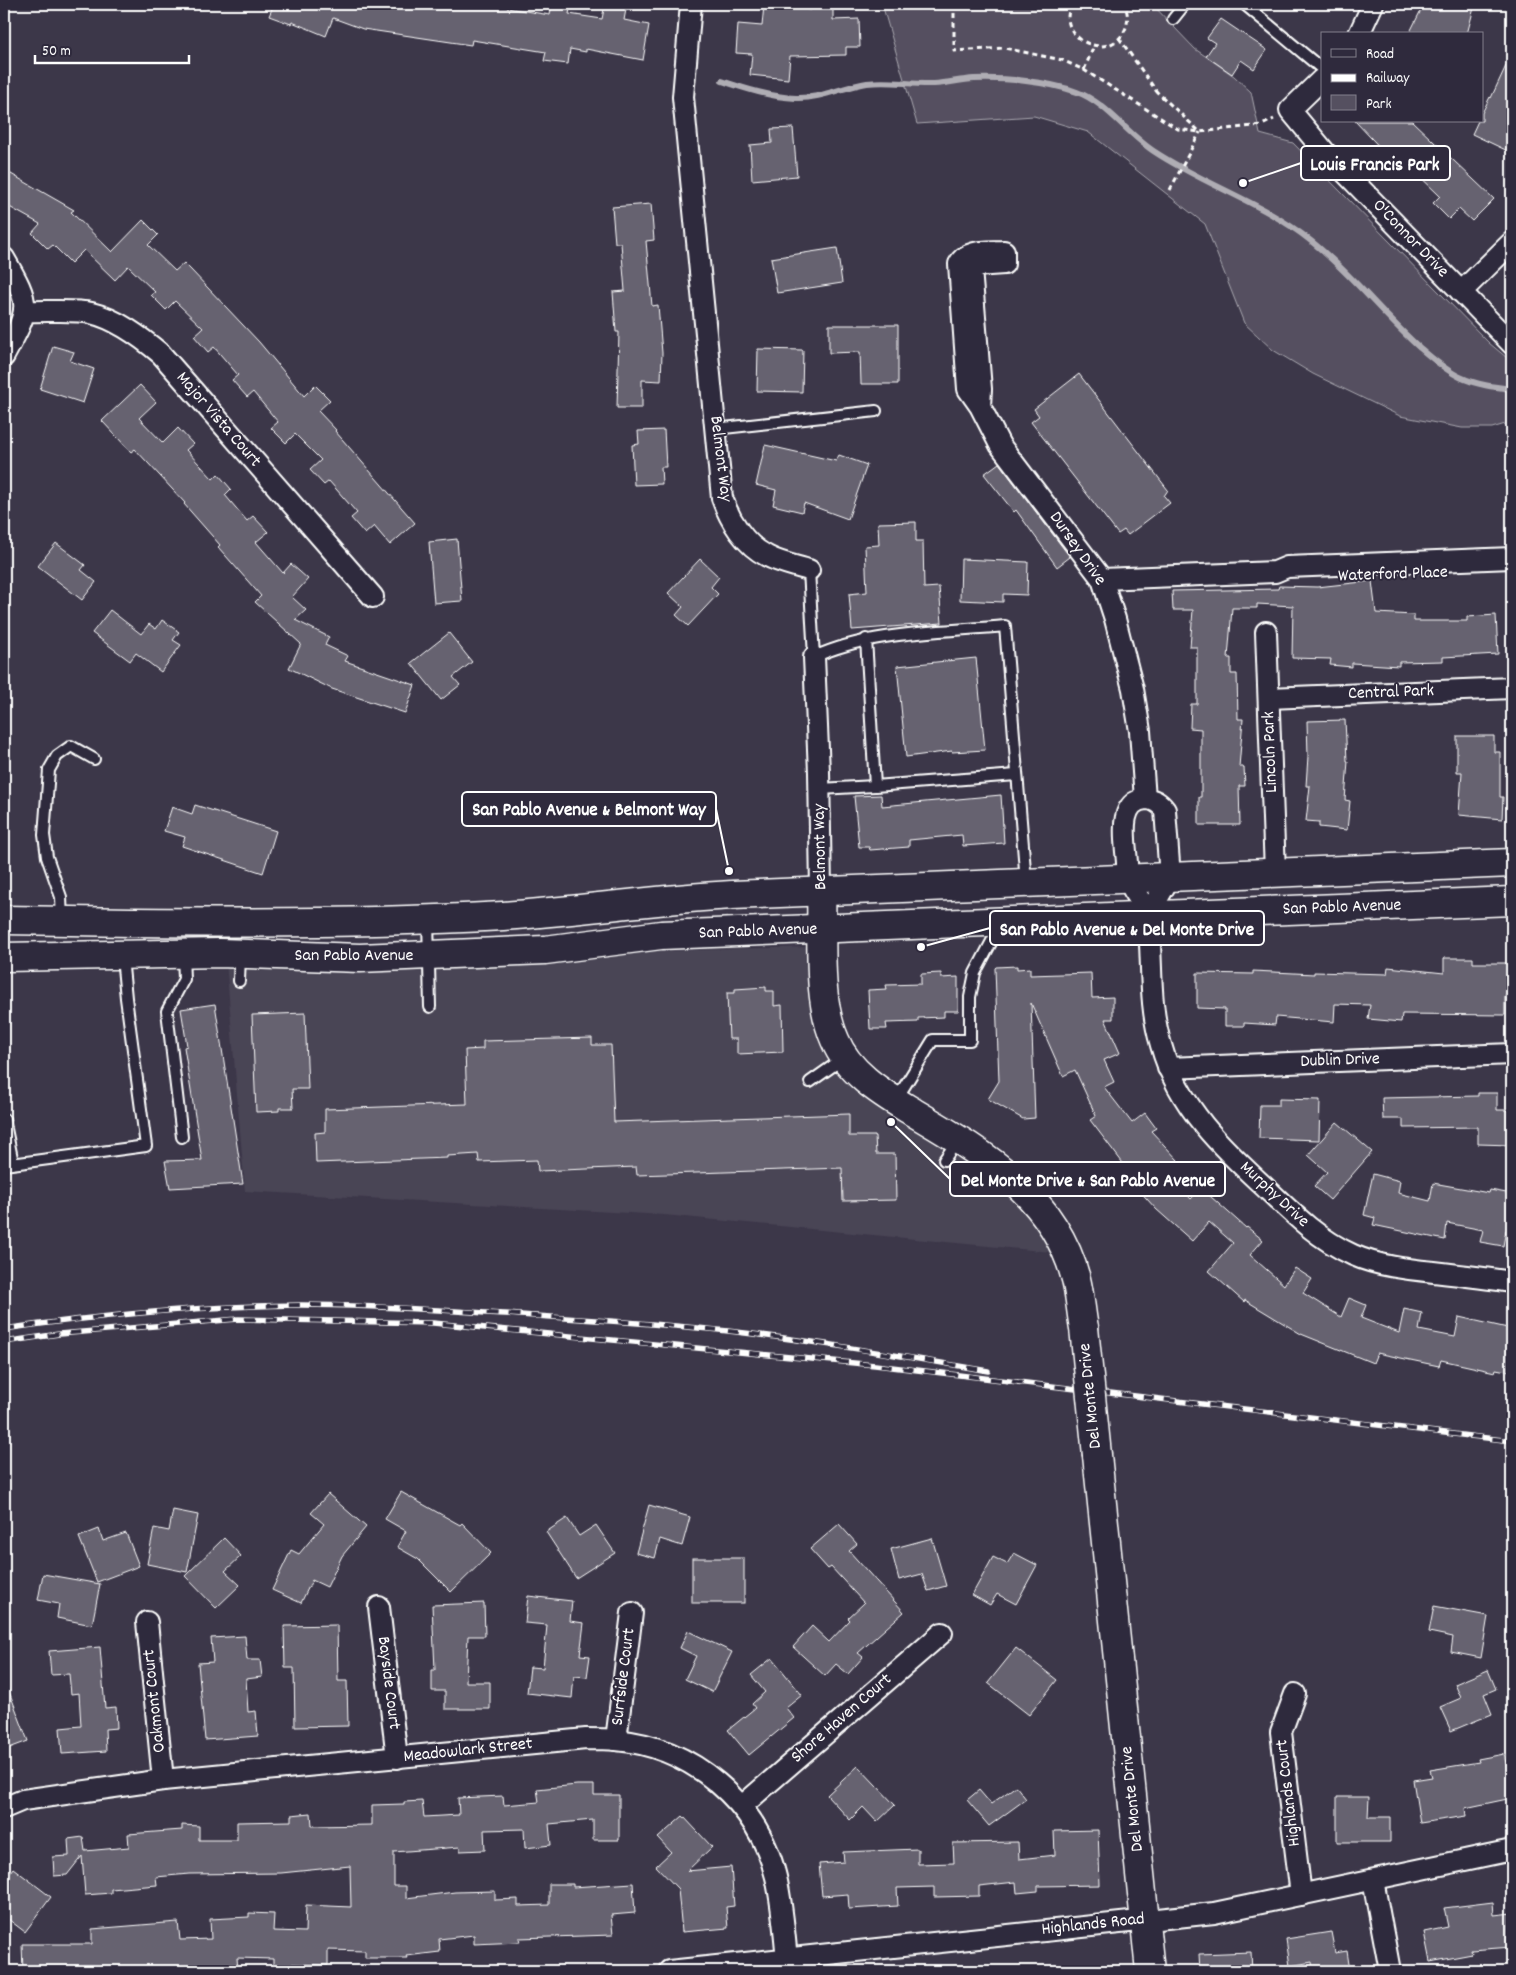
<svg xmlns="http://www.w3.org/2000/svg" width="1516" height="1975" viewBox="0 0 1516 1975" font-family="Dekko,sans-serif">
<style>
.built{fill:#494455}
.green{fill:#555060;stroke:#aaa8b0}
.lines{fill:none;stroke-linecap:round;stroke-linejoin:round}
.stream{stroke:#afadb4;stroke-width:6}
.building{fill:#666270;stroke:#fff}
.lane-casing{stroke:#fff;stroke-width:14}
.street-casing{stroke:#fff;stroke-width:24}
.secondary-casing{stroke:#fff;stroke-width:31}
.primary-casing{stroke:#fff;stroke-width:31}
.path{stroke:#fff;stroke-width:3;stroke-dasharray:5 4;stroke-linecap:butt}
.lane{stroke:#2f2a3d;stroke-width:10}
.street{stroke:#2f2a3d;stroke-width:20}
.secondary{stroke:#2f2a3d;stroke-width:28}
.primary{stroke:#2f2a3d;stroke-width:28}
.rail-casing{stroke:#fff;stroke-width:5.5}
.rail{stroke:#2f2a3d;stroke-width:4;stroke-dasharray:11;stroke-linecap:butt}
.secondary-bridge-casing{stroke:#fff;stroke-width:31;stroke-linecap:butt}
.secondary-bridge{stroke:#2f2a3d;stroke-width:28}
.labels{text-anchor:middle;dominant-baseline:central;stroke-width:4;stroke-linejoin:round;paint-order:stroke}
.street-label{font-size:18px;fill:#fff;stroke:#2f2a3d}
.leader{fill:none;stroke:#fff;stroke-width:2}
.callout-dot{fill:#fff;stroke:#2f2a3d;stroke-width:2}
.callout{fill:#2f2a3d;stroke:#fff;stroke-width:2}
.callout-label{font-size:19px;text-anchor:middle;font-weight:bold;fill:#fff}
</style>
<rect width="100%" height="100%" fill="#3c3749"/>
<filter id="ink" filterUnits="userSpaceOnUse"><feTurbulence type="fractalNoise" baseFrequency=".02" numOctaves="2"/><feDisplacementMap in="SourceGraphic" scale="10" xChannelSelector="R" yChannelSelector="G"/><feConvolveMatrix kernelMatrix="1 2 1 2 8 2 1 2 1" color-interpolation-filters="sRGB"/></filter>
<g filter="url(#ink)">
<path class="built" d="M812 947 817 1035 856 1084 995 1174 1034 1212 1051 1252 664 1215 245 1191 226 962Z"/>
<path class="green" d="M882 4H1152L1195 49 1234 76 1251 92 1260 134 1293 143 1489 343 1512 362V422L1492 428H1462L1400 416 1313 374 1273 350 1244 323 1205 224 1088 132 1034 116 917 124Z"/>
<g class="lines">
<path class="stream" d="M722 81C746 89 771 97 796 98 820 99 843 87 867 83 889 80 911 85 934 84 947 83 961 80 974 79 1005 78 1047 81 1077 92 1107 103 1128 135 1155 152 1205 185 1264 203 1311 241 1351 273 1382 314 1420 348 1432 358 1445 370 1460 377 1477 385 1494 387 1512 389"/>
</g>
<g class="building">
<path d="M274 4H508L507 8 550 15 552 4H571L569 14 602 19 605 4H627L624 20 649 25 643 60 586 49V52L570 49 568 64 544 61 546 52 472 40 471 45 363 29 333 18 326 36 292 22 291 24 269 16Z"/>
<path d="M811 4H833V20L859 19 860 47H846V55L790 56 788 79 750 75 752 54 736 53 738 24 762 26 764 5 811 10Z"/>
<path d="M1424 4H1475L1467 34H1409Z"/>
<path d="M1221 19 1267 50 1254 69 1241 60 1232 74 1206 56 1215 43 1207 38Z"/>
<path d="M1512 53V153L1472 134 1478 121H1482V113L1490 97 1491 98Z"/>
<path d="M1355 121H1412L1494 199 1472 221 1459 209 1449 219 1433 203 1440 196 1410 167 1404 173Z"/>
<path d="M793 128 797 176 752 180 750 145 772 143 771 129Z"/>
<path d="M4 170 74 210 71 212 112 252 143 220 158 235 148 245 175 271 184 263 191 270 259 342 304 396 315 385 330 400 318 411 336 430 335 431 415 523 390 545 374 526 365 534 351 518 357 513 329 481 324 485 310 470 321 460 295 434 286 443 271 428 278 422 253 392 247 397 232 380 238 375 214 347 208 352 194 336 203 328 175 301 166 310 151 295 155 292 128 266 115 280 84 250 71 263 53 245 48 249 32 233 40 224 4 204Z"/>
<path d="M651 204 654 240 646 241 652 306 658 305 662 353 661 381 642 380V408H617L619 332H616L613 292 625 291 621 243H615L612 207Z"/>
<path d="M837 248 842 283 777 293 771 258Z"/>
<path d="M829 325H898V384H861L860 352 829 353Z"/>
<path d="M53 346 74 352 70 361 94 369 83 403 40 389Z"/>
<path d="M758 349 803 350 802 392 757 391Z"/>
<path d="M1079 374 1168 490 1164 496 1170 503 1128 535 1124 530 1118 534 1031 422 1039 416 1034 409Z"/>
<path d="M140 385 156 402 139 418 163 443 178 428 193 444 186 450 213 479 218 474 231 489 225 495 247 521 253 516 268 532 256 542 283 573 291 564 308 579 292 597 306 610 295 620 329 637 325 645 348 656 345 661 415 685 405 713 332 689 289 668 301 644 255 602 261 596 218 547 220 545 184 504 185 503 135 449 131 452 102 421Z"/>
<path d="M664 430 666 467H661L662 484 634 485 632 445 639 444 638 431Z"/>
<path d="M765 445 836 461 839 455 867 465 848 519 804 503 802 512 773 505 776 490 756 485Z"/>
<path d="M999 463 1070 557 1057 567 1016 510 1014 512 984 474Z"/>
<path d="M916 522V541H923L924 588 939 587 942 623 852 630 849 594 867 592 865 546 879 545 878 523Z"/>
<path d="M457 539 462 601 434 603 429 542Z"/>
<path d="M56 543 85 565 81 570 96 582 82 600 38 566Z"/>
<path d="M700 559 719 577 711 587 718 594 688 626 676 615 683 607 668 593Z"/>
<path d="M961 559 1028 562 1027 595 1003 594V602L960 600Z"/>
<path d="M1372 581 1376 613 1414 615V621H1467V617L1496 615 1498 654 1443 657V661L1399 662V666L1352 663V667L1330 665 1331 659 1292 658 1293 606 1257 604V608H1232L1228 658H1231V674H1237L1238 719H1243L1239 767H1244L1245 786H1239L1240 825H1199V797H1201V729L1190 728 1191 704H1197V647H1190L1193 610H1173L1172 591 1278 589 1279 586 1317 587Z"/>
<path d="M110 610 141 634 149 624 156 629 162 620 179 632 173 640 181 645 161 672 136 653 130 661 92 633Z"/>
<path d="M449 633 472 662 453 677 460 685 441 700 411 663Z"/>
<path d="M976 658 985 750 952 752V751L906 757 897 666Z"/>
<path d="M1345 720 1347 761H1348L1345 800 1350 801 1347 830 1319 827V822L1306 821 1310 786H1306L1308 756 1307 721Z"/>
<path d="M1457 736H1494V752H1500V797H1503L1502 819 1459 815 1462 772H1457Z"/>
<path d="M881 795 882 806 1001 795 1004 843 963 846 962 835 909 840V847L870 850 869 847H859L854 796Z"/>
<path d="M195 805 276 831 263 873 182 846 185 837 164 831 172 807 192 814Z"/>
<path d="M1444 958H1473V963H1512V996H1505V1015L1402 1014 1401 1022 1368 1019 1370 1005 1335 1004 1334 1022 1276 1017 1275 1025 1244 1023V1026H1225V1009L1197 1008V973L1253 974V971L1314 974V972L1387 974 1388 967 1444 973Z"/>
<path d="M1017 966V969L1030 968V975L1091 973 1092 998 1113 997V1019H1105L1120 1053 1104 1060 1114 1082 1104 1087 1132 1123 1145 1113 1156 1128 1151 1131 1178 1160 1166 1172 1191 1199 1201 1188 1246 1228 1247 1227 1263 1240 1250 1255 1284 1285 1295 1268 1312 1279 1303 1293 1341 1317 1349 1298 1366 1305 1361 1318 1399 1333 1404 1309 1422 1313 1419 1330 1455 1337 1459 1317 1512 1329V1372L1496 1369 1495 1372 1441 1360 1439 1366 1377 1353 1373 1363 1301 1334 1245 1300 1244 1302 1209 1271 1233 1243 1209 1222 1192 1241 1156 1209 1128 1178 1132 1175 1090 1120 1096 1116 1075 1070 1063 1076 1031 1003 1035 1118 1023 1119 988 1099 999 1081 995 968 996 967Z"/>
<path d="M941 973V978L958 977V1011H944V1017L918 1018V1022L886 1023 887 1029H870L868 990 887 989 886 985 921 984V974Z"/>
<path d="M766 987V991H774V1006L782 1005 783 1052 737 1054V1039H729L727 993H735V989Z"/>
<path d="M215 1004 243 1184 170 1188 165 1161 202 1160 184 1047 187 1046 181 1009Z"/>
<path d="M305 1013 308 1089H292L293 1108H279V1111L256 1112 252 1015Z"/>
<path d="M592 1038V1045H611L614 1122 849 1114V1136H875L876 1154H895L896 1200 843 1201 842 1168 637 1175 636 1167 538 1171 537 1160 479 1162 478 1154 447 1156V1158L316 1163 315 1133 325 1132V1109L467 1104 465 1050 483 1049V1041Z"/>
<path d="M1478 1093H1497V1110H1512V1145L1478 1144V1127L1403 1128V1119H1383L1382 1098 1478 1096Z"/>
<path d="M1279 1099 1320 1100 1319 1140 1259 1138 1260 1105H1279Z"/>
<path d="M1337 1122 1372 1152 1330 1200 1314 1186 1327 1172 1308 1155Z"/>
<path d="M1373 1174 1400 1181 1398 1193 1430 1201 1433 1183 1489 1193 1490 1190 1512 1194V1231L1506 1230 1503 1246 1480 1242 1483 1230 1447 1223 1445 1240 1373 1225 1375 1218 1364 1215Z"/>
<path d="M401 1492 460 1525 462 1523 491 1553 451 1592 418 1559 397 1547 406 1531 385 1519Z"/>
<path d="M328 1494 366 1527 342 1556 327 1587 312 1580 301 1603 272 1590 291 1550 299 1554 324 1524 311 1513Z"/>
<path d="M649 1505 690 1517 682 1546 660 1539 655 1558 636 1553Z"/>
<path d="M173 1510 198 1515 187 1572 147 1564 154 1528 169 1531Z"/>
<path d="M567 1518 579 1536 596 1525 615 1553 576 1578 546 1532Z"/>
<path d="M839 1524 857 1544 849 1551 904 1612 858 1653 863 1657 848 1674 836 1664 825 1676 793 1647 812 1626 829 1642 850 1620 848 1618 864 1603 831 1567 828 1569 810 1549Z"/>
<path d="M99 1529 103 1541 126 1533 139 1566 97 1582 79 1537Z"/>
<path d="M224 1538 241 1556 225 1571 240 1585 216 1608 185 1576Z"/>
<path d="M932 1538 946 1586 928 1591 922 1574 899 1580 891 1549Z"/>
<path d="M1014 1553 1037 1565 1016 1604 997 1594 990 1605 972 1595 993 1557 1007 1564Z"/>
<rect x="692" y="1558" width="52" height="45"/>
<path d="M43 1574 100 1584 92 1625 57 1618 59 1604 38 1600Z"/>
<path d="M528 1596 572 1601 570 1621 584 1623 580 1655 590 1656 587 1677 574 1676 572 1698 527 1693 530 1667 543 1668 547 1625 525 1623Z"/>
<path d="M484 1603 485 1636H468L466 1682H490V1709H445V1691H432V1670H435L432 1605Z"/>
<path d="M1434 1606 1488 1616 1481 1658 1451 1652 1453 1637 1429 1632Z"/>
<path d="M337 1625 338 1681H347L348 1726 295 1727 294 1668H285L284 1626Z"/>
<path d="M688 1631 732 1652 712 1692 685 1679 696 1656 680 1648Z"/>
<path d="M245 1636 247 1660H260L262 1677 246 1679 248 1712 256 1711 258 1736 205 1740 198 1663 213 1662 211 1638Z"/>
<path d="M100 1647 105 1708 116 1707 117 1728 105 1729 106 1751 62 1754 60 1728 81 1726 79 1693 71 1694 69 1674 51 1675 49 1651Z"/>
<path d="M1016 1648 1057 1680 1029 1715 988 1683Z"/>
<path d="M772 1658 802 1695 786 1708 794 1718 749 1755 728 1730 755 1708 752 1704 765 1692 751 1675Z"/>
<path d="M1488 1670 1496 1689 1484 1694 1492 1714 1451 1731 1440 1707 1461 1698 1455 1684Z"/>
<path d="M4 1681H5L28 1741 4 1750Z"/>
<path d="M1504 1754 1508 1773H1512V1798L1465 1808 1466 1816 1420 1823 1413 1780 1432 1777 1430 1770 1479 1762 1478 1759Z"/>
<path d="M858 1766 895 1805 877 1822 863 1807 850 1820 827 1795Z"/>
<path d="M577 1785H594V1795H619V1840H593V1820L549 1824 551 1845 525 1848 524 1829 484 1830 485 1850 460 1851V1847L394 1852V1886H406V1898L455 1892 495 1891V1900L518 1899V1906L549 1905V1884H573V1887L633 1883 635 1913 611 1915 613 1935 519 1938 520 1942 474 1944V1935L439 1939 440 1952 406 1956 407 1958H365V1951L328 1950V1965L292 1964V1969L273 1968V1959L237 1958 238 1971H164L163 1968 130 1971H23L22 1944H92V1929L178 1922 180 1940 211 1939 210 1919 249 1917V1913L274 1914 273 1931 305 1932 306 1905 351 1907 350 1866 281 1873 189 1874 156 1877 157 1885 111 1889V1893L85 1895 82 1856 67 1875 54 1876 53 1857 69 1856 68 1839 83 1837 85 1851 129 1847 128 1834 182 1830V1825L199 1826V1840H237V1822L291 1821V1815L311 1813 312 1826 372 1825V1805L404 1804V1802L422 1801 424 1817 459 1815 458 1798 503 1796 504 1805 539 1802 537 1789Z"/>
<path d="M1016 1786 1026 1799 989 1826 967 1800 979 1790 991 1804Z"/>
<path d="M1337 1797H1369L1368 1817H1390V1842H1337Z"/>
<path d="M683 1816 712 1847 687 1871 731 1867 734 1906 726 1907 728 1928 682 1932 678 1889 656 1866 671 1852 658 1838Z"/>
<path d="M1098 1830 1100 1885 1038 1886V1891L1017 1893 1016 1882 979 1886V1896L934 1897V1887L897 1888 898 1906 849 1909 848 1894 822 1896 819 1864 844 1862 843 1852 918 1849V1864L954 1863 953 1843 1018 1842 1019 1859 1055 1855 1054 1831Z"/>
<path d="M13 1868 51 1897 25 1932 4 1916V1880Z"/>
<path d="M1493 1902 1494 1915 1512 1913V1947L1471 1950 1472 1954 1430 1962 1424 1932 1448 1927 1444 1908Z"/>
<path d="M1331 1932 1335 1953 1347 1951 1350 1971H1313L1312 1962 1290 1966 1286 1939Z"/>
<path d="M1251 1952 1252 1971H1200L1199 1954Z"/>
</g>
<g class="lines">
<g class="lane-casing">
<g id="lane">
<path d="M1244 4 1322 69"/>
<path d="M1173 19 1185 4"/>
<path d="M715 429 876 411"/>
<path d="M809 570 814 657C870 631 943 632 1005 626L1026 882"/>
<path d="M866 639 875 786 1016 775"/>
<path d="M820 789 875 786"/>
<path d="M428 919 430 1007"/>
<path d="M62 920 61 897 47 857 44 835 49 770 57 756 71 746 94 759"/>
<path d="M239 981 240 955"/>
<path d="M810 1082 844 1058"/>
<path d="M896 1100 933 1040H970V997L975 973 1001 924"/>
<path d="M4 1119 13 1163"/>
<path d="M182 1137 167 1011 184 979 183 955"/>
<path d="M944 1160 958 1140"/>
<path d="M4 1165 146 1146 126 998 122 957"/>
</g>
</g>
<g class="street-casing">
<g id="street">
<path d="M691 4 683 97 722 498C730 521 745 545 767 556 780 563 796 566 809 570"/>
<path d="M1359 34 1373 4"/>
<path d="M1322 79 1290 110 1324 151 1512 344"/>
<path d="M4 258C32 306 30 308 4 356"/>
<path d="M1461 292 1512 242"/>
<path d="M24 311C42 312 75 309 91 313 117 319 141 337 161 354L373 597"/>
<path d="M980 406 981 389 971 269 975 266 1004 264V251C989 252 966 249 959 264L968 389 980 406 1000 445 1102 579 1115 619 1133 689 1140 731 1145 799"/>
<path d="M1102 579 1275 572 1287 567 1512 558"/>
<path d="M1266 632 1275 872"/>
<path d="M814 657 819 772 821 890"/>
<path d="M1269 698 1512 688"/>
<path d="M1148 915 1170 877 1165 810C1160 803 1154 799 1146 799 1116 801 1126 843 1127 863 1127 868 1127 873 1128 878 1131 892 1146 903 1148 918 1153 961 1148 1002 1161 1045 1178 1107 1223 1149 1269 1191 1295 1216 1320 1240 1353 1255 1378 1266 1406 1269 1434 1272 1460 1275 1486 1278 1512 1282"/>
<path d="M1168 1068 1512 1054"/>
<path d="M379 1607 397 1758"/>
<path d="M147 1622 163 1780"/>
<path d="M1295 1694 1281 1732 1301 1895"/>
<path d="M616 1740 632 1613"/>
<path d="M742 1806 942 1633"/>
<path d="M4 1808 23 1800 163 1780 586 1739C596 1739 606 1739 616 1740 692 1747 758 1802 776 1877 783 1907 785 1940 788 1971"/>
<path d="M1373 1880 1390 1971"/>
<path d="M669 1971 1214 1913 1512 1850"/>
</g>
</g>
<g class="secondary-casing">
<g id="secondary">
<path d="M821 890C823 937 816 997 835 1040 848 1072 880 1092 908 1109 980 1152 1053 1192 1076 1279 1080 1295 1081 1312 1084 1328"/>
<path d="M1097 1455 1150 1971"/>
</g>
</g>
<g class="primary-casing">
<g id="primary">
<path d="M4 920C170 923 337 925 503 916 579 911 655 899 732 895L1512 863"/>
<path d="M4 957 220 953 360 958 545 950 661 935 1512 901"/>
</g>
</g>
<g class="path">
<path d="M954 4V51L1004 48 1062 60 1084 70 1178 129 1200 132 1262 125 1274 119"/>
<path d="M1072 4C1053 36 1108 65 1125 30 1129 21 1128 12 1124 4"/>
<path d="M1119 38 1157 92 1199 131"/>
<path d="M1084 70 1094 46"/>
<path d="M1170 190 1200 132"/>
</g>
<use href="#lane" class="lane"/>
<use href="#street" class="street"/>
<use href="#secondary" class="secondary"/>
<use href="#primary" class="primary"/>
<g class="rail-casing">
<g id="rail">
<path d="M4 1329C102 1315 201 1306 301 1305 369 1305 437 1310 505 1314 579 1319 654 1323 728 1331 815 1341 902 1356 988 1371"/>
<path d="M4 1342 59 1334 238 1319 433 1323 875 1365 1512 1441"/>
</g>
</g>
<use href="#rail" class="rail"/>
<g class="secondary-bridge-casing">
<path id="secondary-bridge" d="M1084 1328 1097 1455"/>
</g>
<use href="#secondary-bridge" class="secondary-bridge"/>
</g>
</g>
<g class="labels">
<g class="street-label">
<text transform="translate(1410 239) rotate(46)">O'Connor Drive</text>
<text transform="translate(218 420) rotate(49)">Major Vista Court</text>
<text transform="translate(720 459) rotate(83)">Belmont Way</text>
<text transform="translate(1077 549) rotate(55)">Dursey Drive</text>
<text transform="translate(1393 575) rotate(-2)">Waterford Place</text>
<text transform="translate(1391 693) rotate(-2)">Central Park</text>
<text transform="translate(1271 752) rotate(-92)">Lincoln Park</text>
<text transform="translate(821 847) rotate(-91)">Belmont Way</text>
<text transform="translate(1342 908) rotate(-2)">San Pablo Avenue</text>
<text transform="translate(758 932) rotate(-2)">San Pablo Avenue</text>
<text x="354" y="956">San Pablo Avenue</text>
<text transform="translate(1340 1061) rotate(-2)">Dublin Drive</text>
<text transform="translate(1274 1195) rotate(43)">Murphy Drive</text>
<text transform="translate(1091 1396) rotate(-96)">Del Monte Drive</text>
<text transform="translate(624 1677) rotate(-83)">Surfside Court</text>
<text transform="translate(388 1683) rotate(83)">Bayside Court</text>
<text transform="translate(155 1701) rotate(-96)">Oakmont Court</text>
<text transform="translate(842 1719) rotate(-41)">Shore Haven Court</text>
<text transform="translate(468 1751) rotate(-6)">Meadowlark Street</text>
<text transform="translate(1289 1793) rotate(-97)">Highlands Court</text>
<text transform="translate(1133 1799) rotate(-96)">Del Monte Drive</text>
<text transform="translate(1093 1925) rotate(-6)">Highlands Road</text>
</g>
</g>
<path class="leader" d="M1243 183L1301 163M729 871L716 809M921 947L990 928M891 1122L950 1179"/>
<g class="callout-dot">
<circle cx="1243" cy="183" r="5"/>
<circle cx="729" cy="871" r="5"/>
<circle cx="921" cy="947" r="5"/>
<circle cx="891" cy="1122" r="5"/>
</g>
<g class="callout">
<rect x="1301" y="146" width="149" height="34" rx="5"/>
<rect x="462" y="792" width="254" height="34" rx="5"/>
<rect x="990" y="911" width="274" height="34" rx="5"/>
<rect x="950" y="1162" width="275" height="34" rx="5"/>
</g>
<g class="callout-label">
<text x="1375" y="170">Louis Francis Park</text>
<text x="589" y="815">San Pablo Avenue &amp; Belmont Way</text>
<text x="1127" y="935">San Pablo Avenue &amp; Del Monte Drive</text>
<text x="1088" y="1186">Del Monte Drive &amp; San Pablo Avenue</text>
</g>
<rect width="1516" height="1975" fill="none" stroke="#2f2a3d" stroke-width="20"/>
<rect x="10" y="10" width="1496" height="1955" fill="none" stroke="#fff" stroke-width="2" filter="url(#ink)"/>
<rect x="1321" y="32" width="162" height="90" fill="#2f2a3d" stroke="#827f8b"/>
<rect x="1331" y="49" width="25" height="8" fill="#2f2a3d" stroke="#827f8b"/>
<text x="1366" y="58" font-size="15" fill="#ffffff">Road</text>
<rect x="1331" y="74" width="25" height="8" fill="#ffffff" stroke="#827f8b"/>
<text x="1366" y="82" font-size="15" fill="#ffffff">Railway</text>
<rect x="1331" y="95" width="25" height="15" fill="#555060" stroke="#827f8b"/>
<text x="1366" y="108" font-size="15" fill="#ffffff">Park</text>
<path d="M35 55v8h154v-8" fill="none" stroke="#ffffff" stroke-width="2.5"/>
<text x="42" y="55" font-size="15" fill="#ffffff" stroke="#2f2a3d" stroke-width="4" paint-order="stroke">50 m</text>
</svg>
